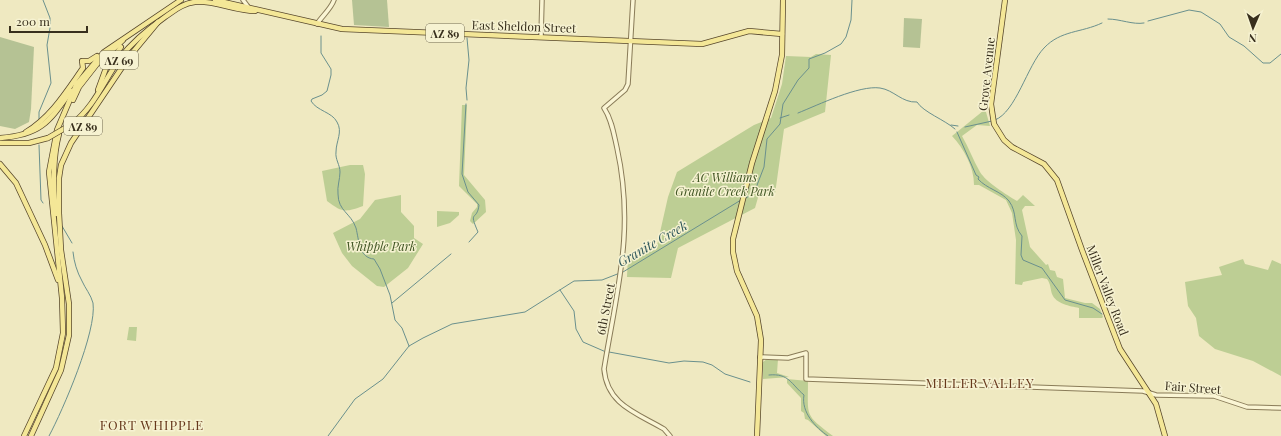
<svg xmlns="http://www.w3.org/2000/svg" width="1281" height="436" viewBox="0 0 1281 436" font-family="'Playfair Display',serif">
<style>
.green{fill:#bdce94}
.cemetery{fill:#b5c294}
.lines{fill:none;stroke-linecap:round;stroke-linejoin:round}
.stream{stroke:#6a908d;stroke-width:1}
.minor-casing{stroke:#897b58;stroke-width:5.5}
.major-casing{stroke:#57472c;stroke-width:6}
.minor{stroke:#faf5d4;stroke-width:3.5}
.major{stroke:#f4e797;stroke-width:4.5}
.major-bridge-casing{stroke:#57472c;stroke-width:6;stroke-linecap:butt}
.major-bridge{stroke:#f4e797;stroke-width:4.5}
.labels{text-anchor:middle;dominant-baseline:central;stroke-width:3;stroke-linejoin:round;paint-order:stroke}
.shield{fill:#f6f2d1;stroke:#716a53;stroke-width:1}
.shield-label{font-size:11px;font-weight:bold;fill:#382f1d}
.street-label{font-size:12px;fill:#382f1d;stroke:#f6f2d1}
.park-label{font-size:12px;font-style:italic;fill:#405523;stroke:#f6f2d1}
.water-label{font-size:13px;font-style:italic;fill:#2b5459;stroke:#f6f2d1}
.neighbourhood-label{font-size:13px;letter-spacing:1px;fill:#66381b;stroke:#f6f2d1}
</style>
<rect width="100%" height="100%" fill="#efe9c1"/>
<g class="green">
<path d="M816 54 831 55 825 112 784 129 775 194H759L755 208 678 248 671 278 627 277 628 254 656 250 668 197 677 172 754 125 771 118 782 84 786 56 811 57Z"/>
<path d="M462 105H467L464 175 485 200 486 212 473 224 470 221 472 213 477 207V204L459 186Z"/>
<path d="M983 111 986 112 990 126 977 125 962 136C969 148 973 160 980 172 986 182 1007 195 1017 201L1023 195 1035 206H1025L1022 210 1030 247 1046 265 1048 264 1050 270 1055 271 1057 277 1063 279 1065 298 1085 303H1092L1100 309 1103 317 1102 318H1079V308C1070 306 1056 304 1052 294 1050 288 1051 285 1047 279L1042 278 1023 282 1022 285 1015 284 1016 240 1012 213 1006 200 979 185H974C974 167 964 149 952 136Z"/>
<path d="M350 165H363L365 174 363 206C344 213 342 212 327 201L322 171Z"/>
<path d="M401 195V212L414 226V238L423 244 408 268 384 287 377 286 352 266 342 253 333 233 360 219 375 200Z"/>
<path d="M437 211 459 212V215L450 223 437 227Z"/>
<path d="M1243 259 1245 264 1268 270 1272 260 1281 264V376L1253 361 1215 349 1199 336 1196 318 1188 306 1185 282 1222 275 1219 267Z"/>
<path d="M129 327H137L136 341 127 340Z"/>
<path d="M767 359H778L777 373 789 377 763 379V362Z"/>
<path d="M787 379 808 381C808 417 804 414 833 436H826L808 420 805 419 804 413 801 411V398L787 383Z"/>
</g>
<g class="cemetery">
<path d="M352 0H387L389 27 354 25Z"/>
<path d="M904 18 922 19 920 48 903 47Z"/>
<path d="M0 37 34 47 31 109 29 122 15 129 0 126Z"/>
</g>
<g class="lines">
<g class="stream">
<path d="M1108 19C1120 19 1133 25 1144 23"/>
<path d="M1148 21 1189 10 1201 12 1220 24 1229 37 1244 46 1263 63H1270L1281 54"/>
<path d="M321 36V53L331 69V75L327 91 322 95 312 99 311 101C317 111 332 112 337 122 343 132 336 141 336 152 335 159 340 165 340 172 340 179 337 187 338 194 338 211 351 213 356 228 359 240 359 258 374 259L380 269 390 295 395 320 402 328 409 346"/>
<path d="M467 38 469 60 466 88 467 100"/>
<path d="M466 104 462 174 468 192 479 205C477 222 468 209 478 232L469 242"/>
<path d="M798 113C818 105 859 85 880 88 894 90 902 103 917 102 923 112 945 120 955 129"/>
<path d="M780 118 789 115"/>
<path d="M39 119V112L51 83 47 45 50 28V18L43 0"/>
<path d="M995 120C1016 112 1027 66 1044 48 1061 30 1081 33 1102 23"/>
<path d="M951 125 958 126"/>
<path d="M965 127 992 121"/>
<path d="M957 132 976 175 979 177 978 179C987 189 1001 191 1009 201 1018 213 1012 224 1022 236L1021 255 1023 260 1042 268 1065 300 1093 308 1102 314"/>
<path d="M39 145 41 200 43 203"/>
<path d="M746 198 754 193 764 167 767 139 780 124 783 104 798 80 809 68V59L825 53 841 44 846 37 851 20 852 0"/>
<path d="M62 226 72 243"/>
<path d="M623 272 741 200"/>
<path d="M560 290 574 311 576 329 583 342 606 352"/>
<path d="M392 303 451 254"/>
<path d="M609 352 669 363 684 361 703 362 712 365 725 374 750 382"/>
<path d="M769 375C789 373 791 384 804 395 801 412 815 427 828 436"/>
<path d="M49 436C63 410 97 331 93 303 91 295 85 288 82 281 77 272 74 262 73 252"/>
<path d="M328 436 355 399 383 379 409 346 423 338 452 324 525 312 574 281 602 280 620 273"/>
</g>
<g class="minor-casing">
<g id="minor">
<path d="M243 0 249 8"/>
<path d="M633 0 628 84 625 90 604 108C612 120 614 135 617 148 635 230 617 289 604 369 607 405 637 413 664 429L670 436"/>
<path d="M317 24C322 16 331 9 334 0"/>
<path d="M541 37 542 0"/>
<path d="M760 357 788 358 806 353V379L1143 391 1156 395 1214 396 1247 407 1281 408"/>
</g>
</g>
<g class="major-casing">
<g id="major">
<path d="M215 0 342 29 702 44 749 31 782 34"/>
<path d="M1005 0 991 104 994 124 1004 140 1012 147 1044 164 1057 180 1082 250 1120 349 1156 404 1165 436"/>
<path d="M76 85 104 52 181 0"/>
<path d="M98 90 106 68 121 47"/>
<path d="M73 100 79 87 97 64 123 40"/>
<path d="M72 124C94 107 104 81 120 58 133 41 148 29 165 17 174 11 183 3 195 2 214 0 235 11 255 11"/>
<path d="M26 132C51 117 66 92 83 68L82 61H89L97 56"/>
<path d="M0 138C41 135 49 122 71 91"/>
<path d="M0 143H29L48 138"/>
<path d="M0 164 16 183 45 245 58 280"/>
<path d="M56 214C53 187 52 161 59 134"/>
<path d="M24 436 56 368 63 333 62 298 49 172 57 130 77 83"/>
<path d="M31 436 61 370 69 335V304L61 250 59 213V178L61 165 71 143 129 57 158 22"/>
<path d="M757 436 761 340 757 316 737 271 733 252V239L752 163 775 91 782 55 783 0"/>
</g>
</g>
<use href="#minor" class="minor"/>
<use href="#major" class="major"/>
<g class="major-bridge-casing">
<path id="major-bridge" d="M48 138 72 124"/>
</g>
<use href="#major-bridge" class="major-bridge"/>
</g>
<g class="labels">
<g class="shield">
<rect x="426" y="24" width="38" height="18" rx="3"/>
<rect x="100" y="51" width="38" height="18" rx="3"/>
<rect x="64" y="117" width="38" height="18" rx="3"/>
</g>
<g class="shield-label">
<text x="445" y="33">AZ 89</text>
<text x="119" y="60">AZ 69</text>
<text x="83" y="126">AZ 89</text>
</g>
<g class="street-label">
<text transform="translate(524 26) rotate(2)">East Sheldon Street</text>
<text transform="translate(986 74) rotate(-84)">Grove Avenue</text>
<text transform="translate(1108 290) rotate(69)">Miller Valley Road</text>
<text transform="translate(605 309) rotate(-79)">6th Street</text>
<text transform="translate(1193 387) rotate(4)">Fair Street</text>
</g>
<g class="park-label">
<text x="725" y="177">AC Williams<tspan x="725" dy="14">Granite Creek Park</tspan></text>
<text x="381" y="246">Whipple Park</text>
</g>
<g class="water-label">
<text transform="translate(652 243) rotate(-30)">Granite Creek</text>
</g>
<g class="neighbourhood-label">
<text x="980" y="382">MILLER VALLEY</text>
<text x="152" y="424">FORT WHIPPLE</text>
</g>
</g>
<g transform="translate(1253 28) rotate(182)" stroke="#f6f2d1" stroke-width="3" paint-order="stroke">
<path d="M0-3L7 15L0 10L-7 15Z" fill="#382f1d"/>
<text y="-6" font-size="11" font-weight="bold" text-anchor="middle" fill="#382f1d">N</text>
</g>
<path d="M10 26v6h77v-6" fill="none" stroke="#382f1d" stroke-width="2"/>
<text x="16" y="26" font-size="12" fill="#382f1d" stroke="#f6f2d1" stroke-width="3" paint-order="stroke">200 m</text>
</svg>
